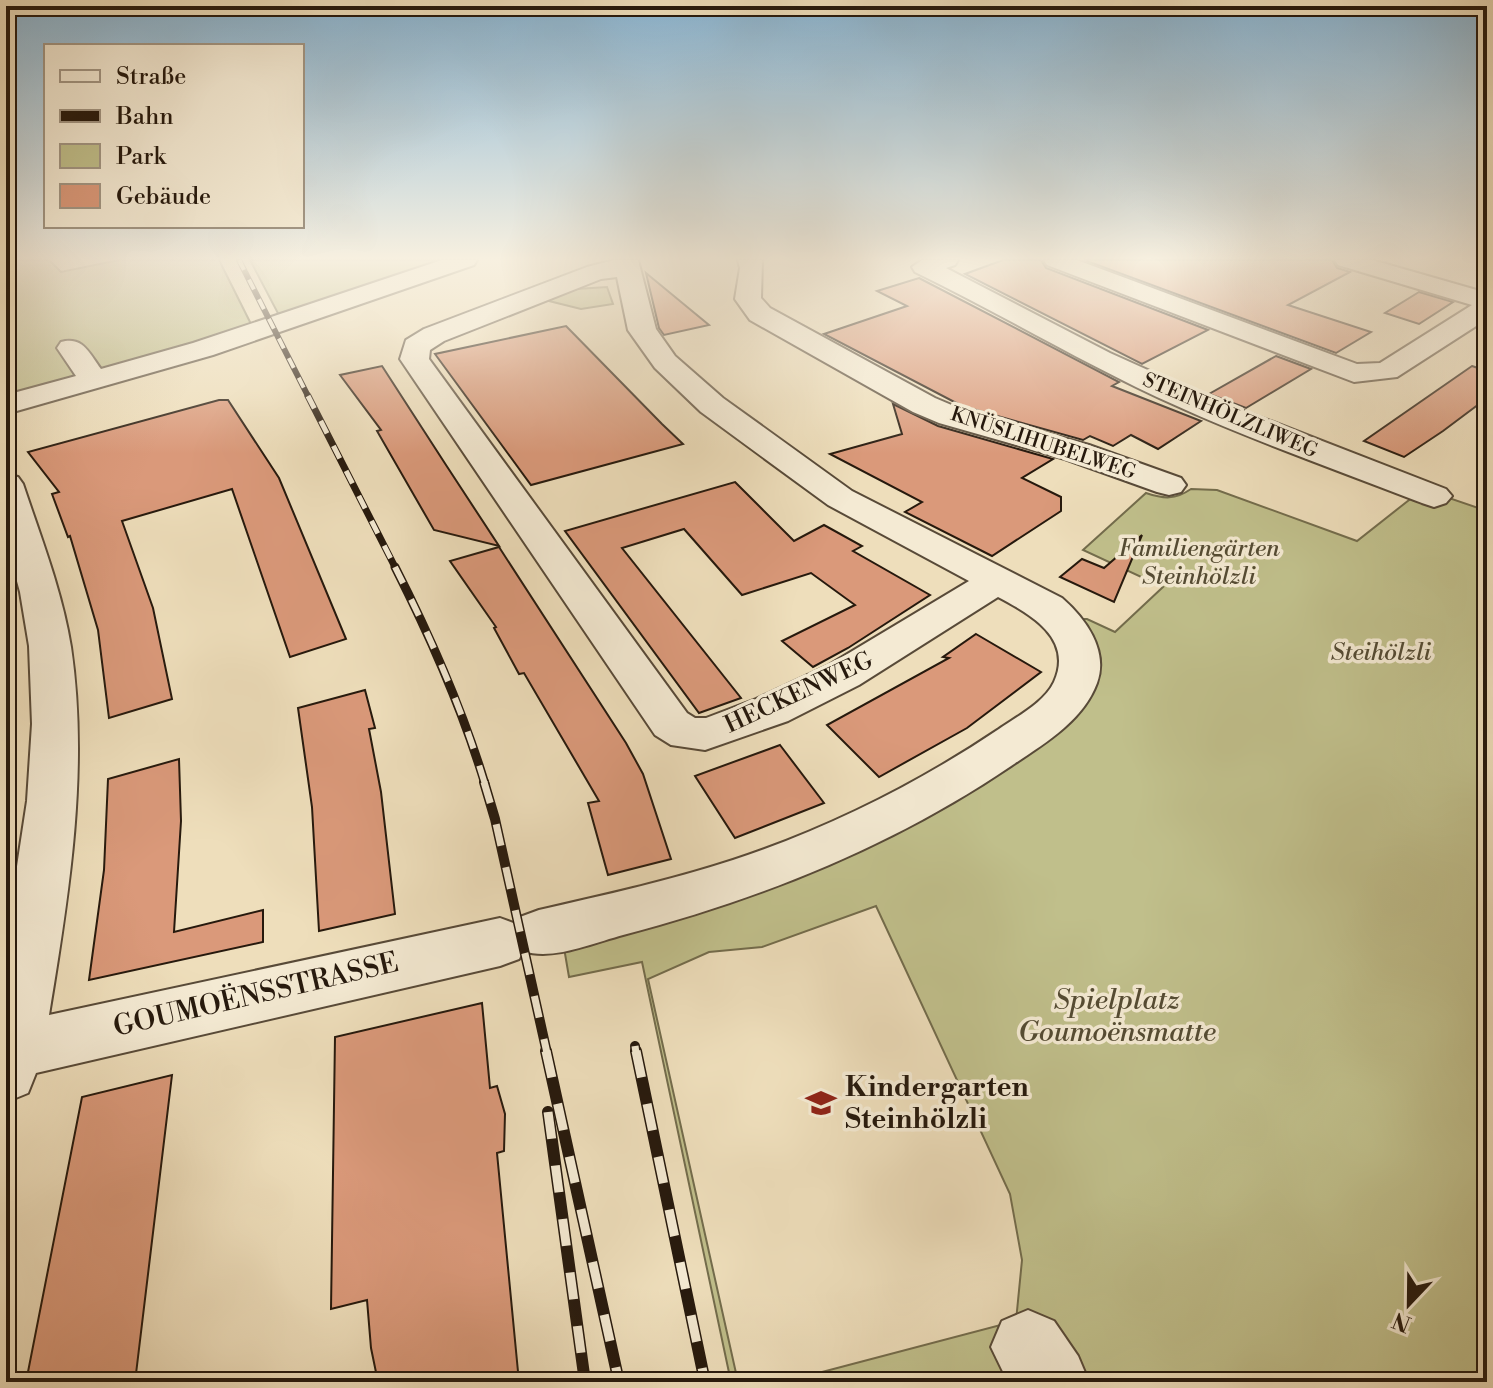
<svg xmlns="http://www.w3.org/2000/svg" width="1493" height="1388" viewBox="0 0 1493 1388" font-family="'Libre Bodoni',serif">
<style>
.green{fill:#c0bf8b;stroke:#736c4c;stroke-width:2}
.building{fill:#da997a;stroke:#26190d;stroke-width:2}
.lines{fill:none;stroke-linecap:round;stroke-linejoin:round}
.minor-casing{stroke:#584a38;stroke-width:4}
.minor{fill:#f4ead3;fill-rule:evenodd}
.rail-far4-casing{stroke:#26190d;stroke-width:6}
.rail-far3-casing{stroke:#26190d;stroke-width:7}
.rail-far2-casing{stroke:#26190d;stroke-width:9}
.rail-far1-casing{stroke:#26190d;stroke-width:10}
.rail-casing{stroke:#26190d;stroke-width:12}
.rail-far4{stroke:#f4ead3;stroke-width:4;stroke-dasharray:11;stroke-linecap:butt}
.rail-far3{stroke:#f4ead3;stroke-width:5;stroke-dasharray:14;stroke-linecap:butt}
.rail-far2{stroke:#f4ead3;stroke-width:6;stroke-dasharray:18;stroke-linecap:butt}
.rail-far1{stroke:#f4ead3;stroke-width:7;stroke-dasharray:22;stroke-linecap:butt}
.rail{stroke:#f4ead3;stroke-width:9;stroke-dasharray:27;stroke-linecap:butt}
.labels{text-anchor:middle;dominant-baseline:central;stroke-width:7;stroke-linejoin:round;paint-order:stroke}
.far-street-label{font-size:20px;fill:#26190d;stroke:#f4ead3}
.park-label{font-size:24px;font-style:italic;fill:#544b33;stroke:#f4ead3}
.street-label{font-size:24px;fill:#26190d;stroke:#f4ead3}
.near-street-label{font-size:28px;fill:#26190d;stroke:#f4ead3}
.near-park-label{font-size:28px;font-style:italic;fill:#544b33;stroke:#f4ead3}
.near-poi-label{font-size:28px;font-weight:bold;fill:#26190d;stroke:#f4ead3;text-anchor:start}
</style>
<rect width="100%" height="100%" fill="#eedebb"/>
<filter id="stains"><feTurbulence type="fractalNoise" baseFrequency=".0025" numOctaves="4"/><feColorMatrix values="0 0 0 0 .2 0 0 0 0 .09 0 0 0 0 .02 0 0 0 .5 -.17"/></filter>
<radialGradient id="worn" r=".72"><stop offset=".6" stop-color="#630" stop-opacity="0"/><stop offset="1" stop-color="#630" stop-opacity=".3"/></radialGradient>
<g class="green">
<path d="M6 260H49L61 272 119 260H219L253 328 6 401Z"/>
<path d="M250 260H452L281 319Z"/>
<path d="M607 287 613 304 581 309 545 300 576 289Z"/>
<path d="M1191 489 1217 490 1357 541 1423 489 1487 511V1382H784L1016 1321 1022 1260 1010 1194 876 906 762 947 709 952 648 979 738 1382H731L642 962 569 977 563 942 653 920 1052 715 1073 619H1087L1115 632 1163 587 1083 550 1146 493C1164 499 1175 500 1191 489Z"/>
</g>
<g class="building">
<path d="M1003 260H1041L1046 268 1208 330 1142 364 965 274Z"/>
<path d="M1084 260H1332L1337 268 1350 272 1288 305 1371 332 1336 353Z"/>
<path d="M646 273 709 325 664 335 659 328Z"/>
<path d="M919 278 1119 382 1112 386 1201 421 1158 449 1131 435 1113 446 1090 436 1083 440 962 406 824 334 907 306 877 291Z"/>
<path d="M1419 292 1453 302 1419 324 1385 313Z"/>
<path d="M566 326 662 424 683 444 531 485 435 354Z"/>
<path d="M1276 356 1311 369 1246 408 1209 394Z"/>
<path d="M382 366 446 465 499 546 434 530 377 431 381 430 340 375Z"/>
<path d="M1472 366 1487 371V398L1443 431 1404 457 1364 441Z"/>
<path d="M219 400H228L279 478 346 639 290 657 232 489 122 521 153 608 172 699 109 718 98 630 70 536 68 537 52 494 59 492 28 452Z"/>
<path d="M893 404 938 426 1053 459 1022 478 1061 497V511L992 556 905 512 922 502 830 454 902 434Z"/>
<path d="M735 482 794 541 824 525 862 546 853 551 930 595 848 648 813 667 782 641 855 605 811 573 742 595 684 529 622 548 741 698 699 713 565 531Z"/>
<path d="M1142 535 1114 602 1060 577 1082 559 1104 568Z"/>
<path d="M499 547 626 743 643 774 671 859 608 875 588 803 599 801 524 673 519 674 494 628 496 627 450 561Z"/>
<path d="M976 634 1041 672 967 728 879 777 827 725 949 658 943 657Z"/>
<path d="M365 690 375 728 369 729 381 792 395 914 319 931 312 807 298 708Z"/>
<path d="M780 745 824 803 735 838 695 776Z"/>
<path d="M179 759 181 821 174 932 263 910V942L89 980 104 870 108 779Z"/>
<path d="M482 1003 490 1088 497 1086 505 1114 504 1151 497 1153 519 1382H378L371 1348 367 1300 331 1309 335 1037Z"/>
<path d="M172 1075 135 1382H26L82 1097Z"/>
</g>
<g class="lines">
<g class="minor-casing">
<g id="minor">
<path d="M442 260H477L474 265 213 355 6 414V395L76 376 57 348 61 342C83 336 89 353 101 369L193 343Z"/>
<path d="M614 260H638L656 329 675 356 723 398 852 491 1062 598C1085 618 1109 650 1097 683 1083 721 1044 744 1011 766 893 846 761 899 623 935 593 943 553 961 523 951L519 959 500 966 36 1073 28 1093 6 1102V938L27 801 32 724 29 646 20 592 6 542V474L18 477 23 484C41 538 62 591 71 647 89 769 69 895 49 1015L500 918 516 924 520 917 539 910C604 895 669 881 733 860 827 829 917 784 999 729 1016 717 1044 703 1054 682 1074 638 1030 614 998 597L859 685 788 721 705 750 671 745 655 735 400 359 406 340 424 329 587 267ZM617 277 628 330 655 368 701 412 828 505 969 581 829 665 756 699 706 718H695L687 713 429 359 430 350 444 341 601 279Z"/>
<path d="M738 260H762L761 298 770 308 935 398 961 409 1089 445 1181 478 1186 485 1181 492 1169 495 1157 492 1065 459 939 423 913 412 750 320 735 299 740 268Z"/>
<path d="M922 260H958L955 265 946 268 1110 353 1201 394 1446 489 1452 496 1446 503 1434 507 1422 503C1340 471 1256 442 1177 406 1087 366 1004 315 915 272L912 267Z"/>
<path d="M1044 260H1077L1357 364 1380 363 1472 305 1338 265 1335 260H1372L1487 293V319L1397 377 1354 382 1047 265Z"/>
<path d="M1028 1310 1054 1321 1078 1356 1089 1382H1008L991 1347 1002 1321Z"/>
</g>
</g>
<use href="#minor" class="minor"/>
<g class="rail-far4-casing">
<path id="rail-far4" d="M239 260 309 398"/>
</g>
<g class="rail-far3-casing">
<path id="rail-far3" d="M308 396 396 569"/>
</g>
<g class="rail-far2-casing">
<path id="rail-far2" d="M395 567C431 638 462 708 485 784"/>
</g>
<g class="rail-far1-casing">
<g id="rail-far1">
<path d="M484 782 495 819 547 1053"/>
<path d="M635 1046 636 1053"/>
</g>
</g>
<g class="rail-casing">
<g id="rail">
<path d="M546 1051 619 1382"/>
<path d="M636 1051 705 1382"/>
<path d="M548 1112 585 1382"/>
</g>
</g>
<use href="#rail-far4" class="rail-far4"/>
<use href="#rail-far3" class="rail-far3"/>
<use href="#rail-far2" class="rail-far2"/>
<use href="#rail-far1" class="rail-far1"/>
<use href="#rail" class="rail"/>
</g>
<linearGradient id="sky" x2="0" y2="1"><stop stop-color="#89b6d5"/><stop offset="0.57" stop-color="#f7f0e0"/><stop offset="1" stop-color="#f7f0e0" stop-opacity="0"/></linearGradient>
<rect width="1493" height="454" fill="url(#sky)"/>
<defs>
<g id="school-bare" transform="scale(2.4)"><path d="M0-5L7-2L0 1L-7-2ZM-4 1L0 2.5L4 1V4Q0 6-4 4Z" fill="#8f2418" stroke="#f4ead3" stroke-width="2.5" paint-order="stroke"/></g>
</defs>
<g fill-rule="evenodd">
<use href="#school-bare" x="821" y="1103"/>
</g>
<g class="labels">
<g class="far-street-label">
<text transform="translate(1230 416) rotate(23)">STEINHÖLZLIWEG</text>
<text transform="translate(1043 444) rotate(18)">KNÜSLIHUBELWEG</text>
</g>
<g class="park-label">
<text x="1199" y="549">Familiengärten<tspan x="1199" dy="28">Steinhölzli</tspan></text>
<text x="1381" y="653">Steihölzli</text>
</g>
<g class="street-label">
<text transform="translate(799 693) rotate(-25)">HECKENWEG</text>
</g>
<g class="near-street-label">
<text transform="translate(256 995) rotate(-13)">GOUMOËNSSTRASSE</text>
</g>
<g class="near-park-label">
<text x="1117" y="1000">Spielplatz<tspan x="1117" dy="32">Goumoënsmatte</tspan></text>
</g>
<g class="near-poi-label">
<text x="845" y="1087">Kindergarten<tspan x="845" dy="32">Steinhölzli</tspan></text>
</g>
</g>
<rect width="1493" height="1388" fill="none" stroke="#eedebb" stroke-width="32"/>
<rect x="8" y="8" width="1477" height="1372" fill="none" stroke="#26190d" stroke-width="4"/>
<rect x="16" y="16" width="1461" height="1356" fill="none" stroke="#26190d" stroke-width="2"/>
<rect x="44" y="44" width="260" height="184" fill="#f4ead3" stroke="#a29684" stroke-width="2"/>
<rect x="60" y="70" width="40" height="12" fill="#f4ead3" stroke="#a29684" stroke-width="2"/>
<text x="116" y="84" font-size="24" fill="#26190d">Straße</text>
<rect x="60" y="110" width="40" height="12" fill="#26190d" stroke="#a29684" stroke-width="2"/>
<text x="116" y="124" font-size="24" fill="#26190d">Bahn</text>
<rect x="60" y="144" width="40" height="24" fill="#c0bf8b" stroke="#a29684" stroke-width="2"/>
<text x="116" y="164" font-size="24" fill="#26190d">Park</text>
<rect x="60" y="184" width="40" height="24" fill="#da997a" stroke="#a29684" stroke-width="2"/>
<text x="116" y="204" font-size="24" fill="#26190d">Gebäude</text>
<g transform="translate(1409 1304) rotate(202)" stroke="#f4ead3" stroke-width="6" paint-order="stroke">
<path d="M0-6L14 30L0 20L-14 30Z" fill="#26190d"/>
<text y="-12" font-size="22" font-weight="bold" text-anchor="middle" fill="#26190d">N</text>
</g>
<rect width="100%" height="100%" filter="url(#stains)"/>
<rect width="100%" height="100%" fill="url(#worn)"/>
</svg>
